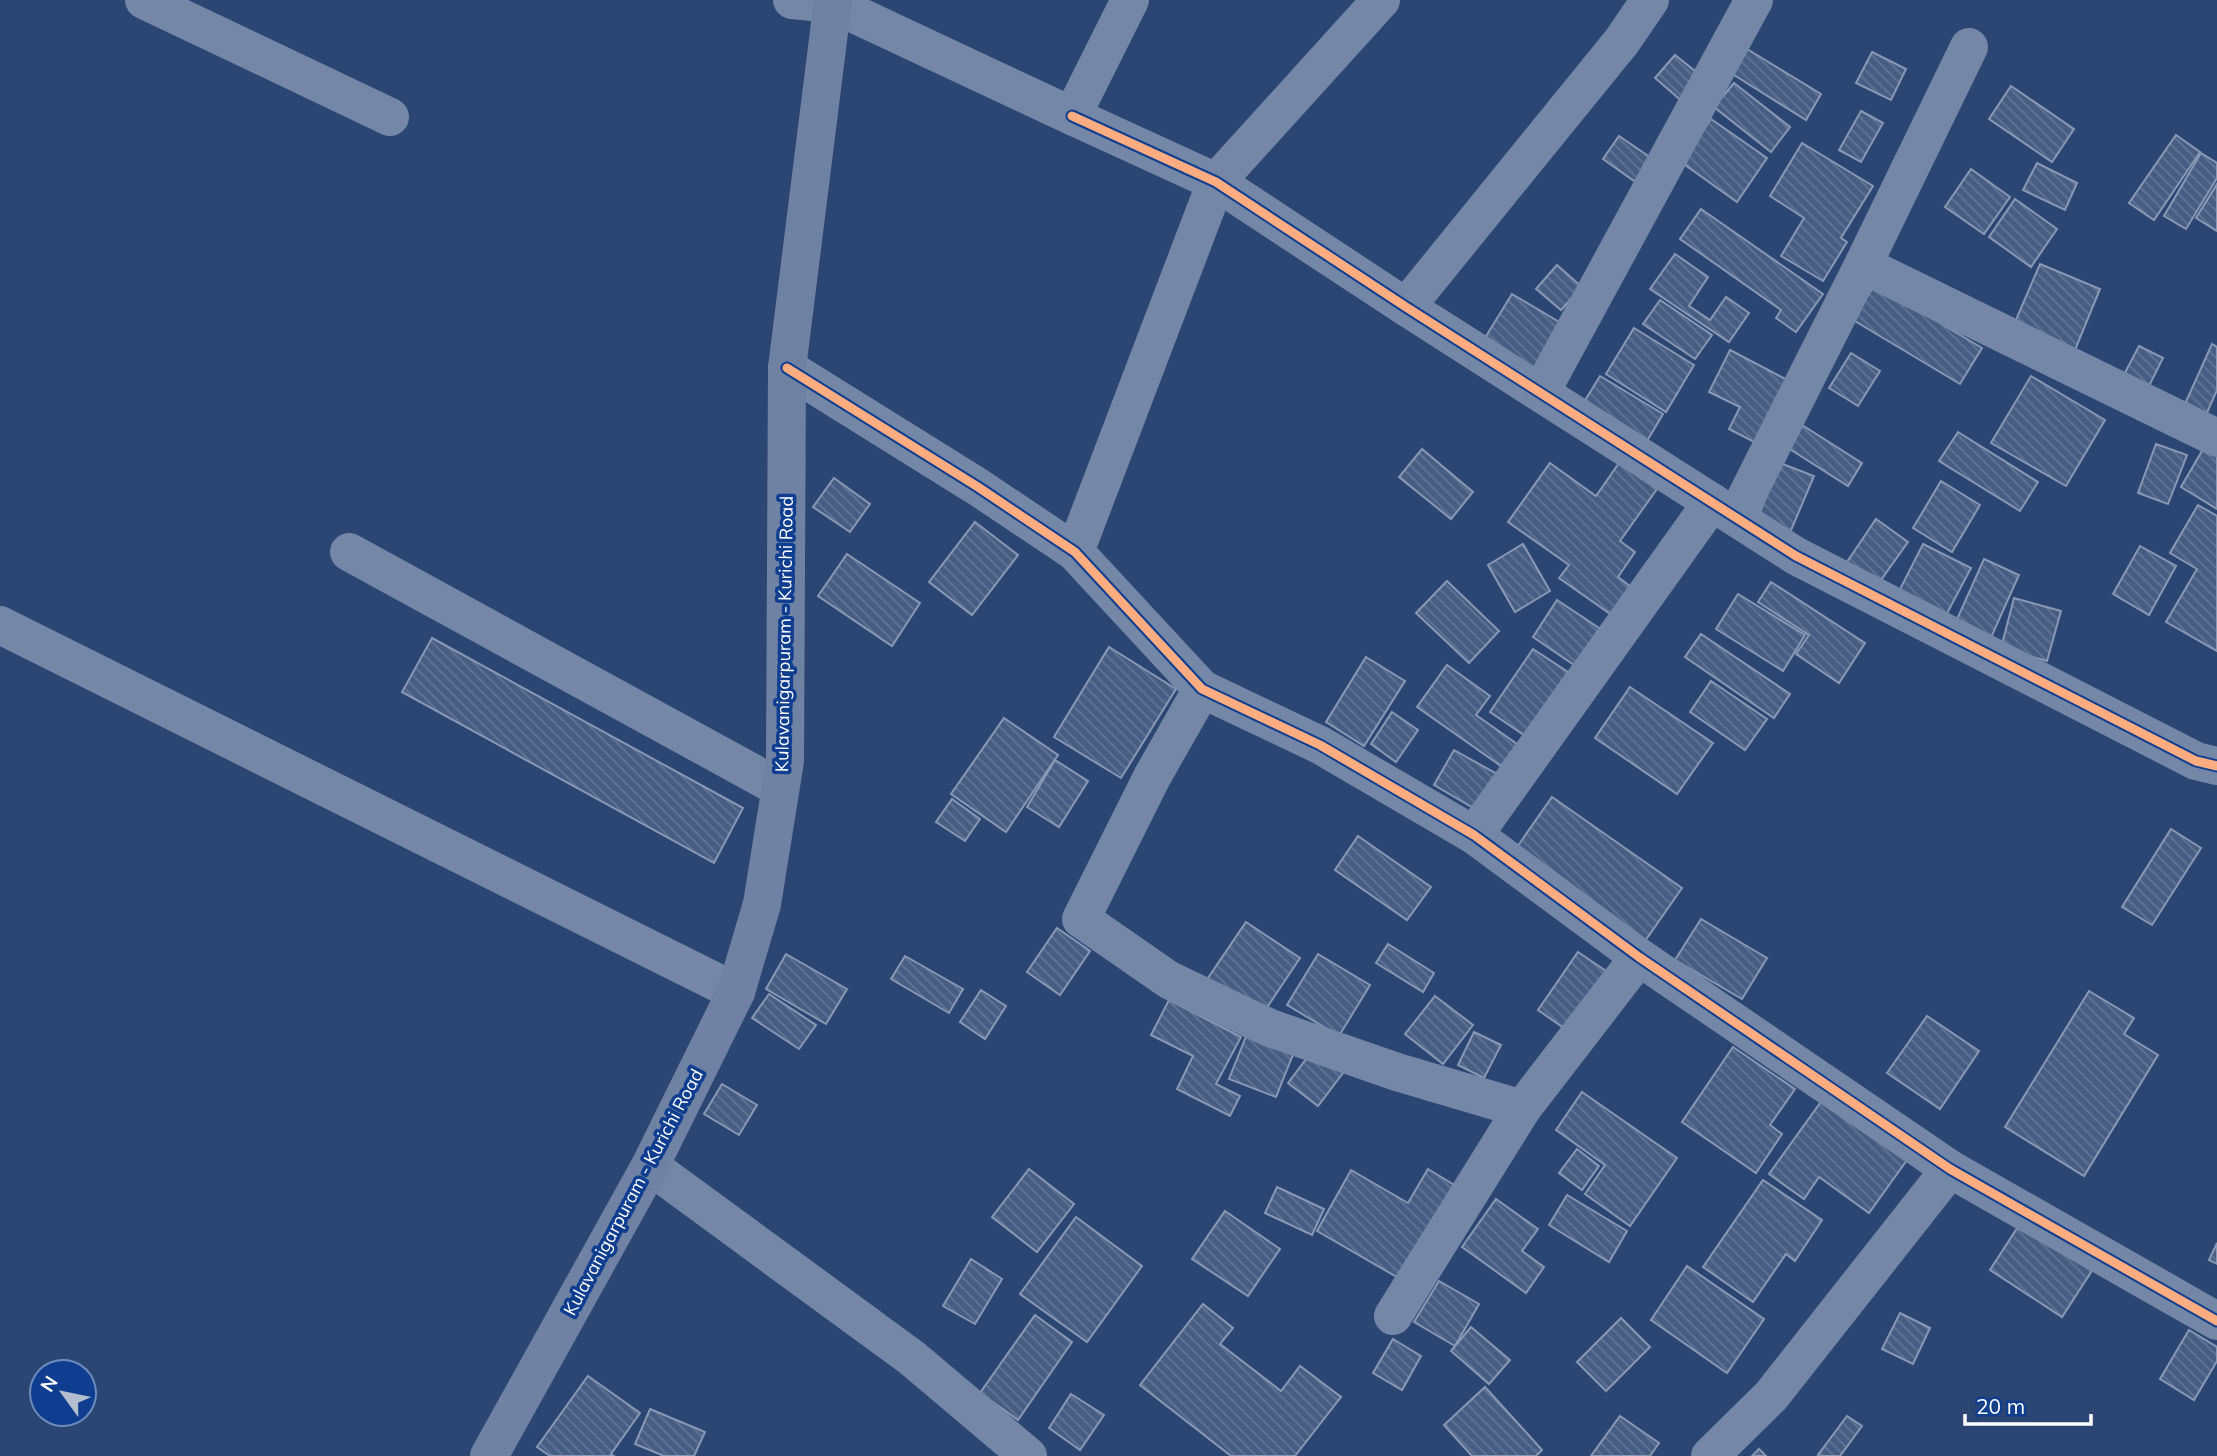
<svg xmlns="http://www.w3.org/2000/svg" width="2217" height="1456" viewBox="0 0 2217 1456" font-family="Mulish,sans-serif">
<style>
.building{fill:url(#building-back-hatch);stroke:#8999b5;stroke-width:2}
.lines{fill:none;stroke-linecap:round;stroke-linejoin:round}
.street{stroke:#7487a7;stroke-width:38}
.secondary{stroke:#7082a3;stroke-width:38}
.cycleway-casing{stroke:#0f3e91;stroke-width:13}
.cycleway{stroke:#ffac80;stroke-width:9}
.labels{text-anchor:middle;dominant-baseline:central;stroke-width:7;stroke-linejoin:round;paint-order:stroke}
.street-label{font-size:18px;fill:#fff;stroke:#0f3e91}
</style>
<defs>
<pattern id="building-back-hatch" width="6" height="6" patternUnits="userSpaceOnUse" patternTransform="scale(1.75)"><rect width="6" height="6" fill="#485d82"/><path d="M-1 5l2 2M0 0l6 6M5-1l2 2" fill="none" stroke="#637595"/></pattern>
</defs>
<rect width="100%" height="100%" fill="#2c4674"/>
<g class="building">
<path d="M1742 46 1821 94 1806 120 1726 70Z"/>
<path d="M1872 52 1906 69 1891 100 1856 83Z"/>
<path d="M1675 55 1705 79 1684 103 1655 78Z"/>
<path d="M1734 83 1790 127 1771 152 1714 107Z"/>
<path d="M2011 86 2074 129 2052 162 1989 119Z"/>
<path d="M1861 111 1883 123 1861 162 1839 150Z"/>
<path d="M1711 119 1767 158 1737 202 1681 162Z"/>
<path d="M2176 135 2200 152 2154 220 2129 203Z"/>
<path d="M1619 136 1660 164 1644 188 1603 159Z"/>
<path d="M1802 143 1873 186 1841 238 1847 242 1823 281 1781 256 1804 218 1770 196Z"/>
<path d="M2201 153 2217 163V178L2186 229 2164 216Z"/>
<path d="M2037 163 2077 183 2065 210 2023 190Z"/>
<path d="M1971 169 2010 197 1984 234 1945 207Z"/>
<path d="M2217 184V231L2196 218Z"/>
<path d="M2015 199 2057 229 2031 267 1989 237Z"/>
<path d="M1701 209 1823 294 1796 332 1776 318 1781 310 1680 239Z"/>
<path d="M1675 254 1708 277 1689 306 1710 320 1726 297 1749 313 1729 342 1650 289Z"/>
<path d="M2040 264 2100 289 2073 355 2012 329Z"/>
<path d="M1557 265 1582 287 1561 310 1536 289Z"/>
<path d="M1875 284 1982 348 1960 384 1853 320Z"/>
<path d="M1512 294 1566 326 1534 379 1480 346Z"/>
<path d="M1660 300 1712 335 1695 359 1643 324Z"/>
<path d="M1634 328 1694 365 1666 412 1606 374Z"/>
<path d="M2212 344 2217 347V390L2206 415 2184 406Z"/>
<path d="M2139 346 2163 358 2145 394 2120 382Z"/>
<path d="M1730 350 1791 382 1760 445 1729 429 1740 407 1709 392Z"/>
<path d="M1851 353 1880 371 1858 406 1829 388Z"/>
<path d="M1600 376 1663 414 1644 446 1581 407Z"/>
<path d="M2031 376 2105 420 2066 486 1991 443Z"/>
<path d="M1802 425 1862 463 1848 486 1788 448Z"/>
<path d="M1958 432 2038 482 2020 511 1939 461Z"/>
<path d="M2209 439 2217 444V509L2181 487Z"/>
<path d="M2156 444 2187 455 2168 504 2138 493Z"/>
<path d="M1422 449 1473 492 1451 519 1399 477Z"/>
<path d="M1550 463 1596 496 1619 463 1657 489 1620 541 1635 552 1618 577 1639 593 1619 620 1559 578 1569 565 1508 522Z"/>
<path d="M1780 463 1814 476 1789 535 1756 522Z"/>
<path d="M834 478 870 504 850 532 813 507Z"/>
<path d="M1941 481 1980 505 1952 552 1913 528Z"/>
<path d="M2198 505 2217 516V651L2166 622 2197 569 2170 553Z"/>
<path d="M1876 519 1908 542 1876 587 1845 565Z"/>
<path d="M975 522 1018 555 972 615 929 582Z"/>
<path d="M1523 544 1550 591 1515 612 1488 565Z"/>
<path d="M1923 544 1971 568 1943 621 1896 597Z"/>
<path d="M2140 546 2176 566 2149 615 2113 594Z"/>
<path d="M847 554 920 603 892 646 818 596Z"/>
<path d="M1984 559 2019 575 1989 642 1954 626Z"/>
<path d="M1447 581 1499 631 1469 663 1416 613Z"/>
<path d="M1771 582 1865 643 1839 683 1796 654 1809 635 1758 602Z"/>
<path d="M1738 594 1805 635 1783 671 1716 629Z"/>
<path d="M2014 598 2061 611 2047 661 2001 648Z"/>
<path d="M1557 600 1605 632 1580 669 1533 637Z"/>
<path d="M1701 634 1790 694 1774 718 1685 657Z"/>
<path d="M432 638 743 808 714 863 402 692Z"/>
<path d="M1109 647 1176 689 1121 778 1054 737Z"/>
<path d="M1533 649 1568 672 1524 735 1490 712Z"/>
<path d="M1366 657 1405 681 1364 746 1326 722Z"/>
<path d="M1447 665 1490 696 1476 715 1517 744 1501 766 1417 707Z"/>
<path d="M1711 681 1767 719 1745 750 1690 712Z"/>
<path d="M1630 687 1713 743 1677 794 1595 738Z"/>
<path d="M1392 712 1418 730 1396 762 1371 744Z"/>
<path d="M1004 718 1058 755 1006 832 951 794Z"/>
<path d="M1454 750 1497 774 1477 810 1434 785Z"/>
<path d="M1055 760 1088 781 1059 827 1027 807Z"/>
<path d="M1552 797 1682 888 1645 941 1515 850Z"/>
<path d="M952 799 980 819 965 841 936 822Z"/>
<path d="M2171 829 2201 848 2152 925 2122 907Z"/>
<path d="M1358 836 1431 887 1407 920 1335 870Z"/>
<path d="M1701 919 1767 958 1742 999 1675 960Z"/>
<path d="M1246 922 1300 958 1260 1018 1206 981Z"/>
<path d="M1057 928 1090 951 1060 995 1027 972Z"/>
<path d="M1388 944 1434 973 1423 992 1376 963Z"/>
<path d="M1578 952 1612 975 1571 1033 1538 1010Z"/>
<path d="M786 954 847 989 826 1024 766 989Z"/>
<path d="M1318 954 1370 985 1339 1036 1287 1005Z"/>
<path d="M905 956 963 989 949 1013 891 979Z"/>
<path d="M981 990 1006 1006 985 1039 960 1022Z"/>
<path d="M2089 991 2134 1018 2124 1034 2158 1055 2084 1176 2005 1127Z"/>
<path d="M769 994 816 1025 799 1049 752 1018Z"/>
<path d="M1435 996 1473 1025 1443 1064 1405 1034Z"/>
<path d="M1169 1000 1241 1037 1216 1084 1240 1096 1230 1116 1177 1089 1193 1056 1151 1035Z"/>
<path d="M1927 1016 1979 1051 1940 1109 1887 1073Z"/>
<path d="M1249 1029 1296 1047 1276 1097 1229 1079Z"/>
<path d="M1474 1032 1501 1045 1484 1078 1458 1065Z"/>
<path d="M1733 1047 1795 1089 1770 1125 1782 1134 1756 1173 1682 1122Z"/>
<path d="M1313 1050 1343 1073 1318 1106 1288 1083Z"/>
<path d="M722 1084 757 1105 739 1135 704 1114Z"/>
<path d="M1582 1092 1677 1158 1630 1226 1585 1194 1605 1165 1556 1130Z"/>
<path d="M1823 1099 1907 1160 1869 1213 1819 1177 1804 1199 1769 1174Z"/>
<path d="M1577 1149 1599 1166 1582 1190 1559 1173Z"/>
<path d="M1029 1169 1074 1204 1037 1252 992 1217Z"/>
<path d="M1428 1169 1456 1186 1402 1280 1317 1231 1351 1170 1408 1203Z"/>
<path d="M1763 1180 1822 1220 1795 1261 1786 1254 1753 1302 1703 1267Z"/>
<path d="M1277 1187 1324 1209 1312 1235 1265 1213Z"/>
<path d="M1567 1195 1627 1231 1609 1262 1549 1225Z"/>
<path d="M1496 1199 1538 1229 1522 1251 1544 1267 1526 1293 1462 1247Z"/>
<path d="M1225 1211 1280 1249 1248 1296 1192 1259Z"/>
<path d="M2025 1216 2097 1263 2062 1317 1990 1270Z"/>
<path d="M1076 1217 1142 1266 1087 1342 1020 1294Z"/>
<path d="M2217 1243V1264L2209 1260Z"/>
<path d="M971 1259 1002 1279 975 1324 943 1306Z"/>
<path d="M1687 1266 1764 1319 1727 1373 1651 1320Z"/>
<path d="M1439 1281 1479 1304 1455 1346 1414 1322Z"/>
<path d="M1203 1304 1233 1328 1220 1344 1281 1391 1300 1366 1341 1397 1295 1456H1231L1140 1385Z"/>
<path d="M1900 1313 1930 1328 1913 1364 1882 1349Z"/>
<path d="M1035 1315 1072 1342 1018 1420 980 1393Z"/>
<path d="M1621 1318 1650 1347 1606 1391 1577 1362Z"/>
<path d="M1471 1327 1510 1360 1489 1384 1451 1351Z"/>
<path d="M2189 1330 2217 1347V1361L2194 1400 2160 1379Z"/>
<path d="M1393 1339 1421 1356 1402 1390 1373 1373Z"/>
<path d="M588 1376 640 1413 611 1454 614 1456H550L537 1447Z"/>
<path d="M1485 1387 1542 1450 1536 1456H1472L1444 1425Z"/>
<path d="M1071 1394 1104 1415 1080 1450 1049 1428Z"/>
<path d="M650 1409 705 1432 694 1456H664L635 1444Z"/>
<path d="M1620 1416 1659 1443 1650 1456H1591Z"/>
<path d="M1847 1416 1862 1426 1840 1456H1820L1818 1455Z"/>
<path d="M1759 1449 1766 1456H1752Z"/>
</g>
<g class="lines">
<g class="street">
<path d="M144 0 390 117"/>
<path d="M792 0 833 4 1072 116 1130 0"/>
<path d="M1072 116 1216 182 1406 307 1796 556 2196 761 2217 766"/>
<path d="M1863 265 1969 47"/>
<path d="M1406 307 1622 41 1650 0"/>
<path d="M787 368 978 487 1075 552 1202 689 1320 745 1474 835 1639 957 1950 1169 2217 1321"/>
<path d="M1541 392 1754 0"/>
<path d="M1736 517 1863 265 2217 438"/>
<path d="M349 552 780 788"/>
<path d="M1075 552 1216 182 1381 0"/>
<path d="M0 625 736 992"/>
<path d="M1202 689 1152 777 1081 919 1169 980 1270 1028 1397 1072 1522 1109"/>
<path d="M1474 835 1712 502"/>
<path d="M650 1166 912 1358 1028 1456"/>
<path d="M1393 1316 1522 1109 1639 957"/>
<path d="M1710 1456 1771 1396 1950 1169"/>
</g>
<path class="secondary" d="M489 1456 650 1166 736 992 762 904 785 761 787 368 833 0"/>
<g class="cycleway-casing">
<g id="cycleway">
<path d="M1072 116 1216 182 1406 307 1796 556 2196 761 2217 766"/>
<path d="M787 368 978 487 1075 552 1202 689 1320 745 1474 835 1639 957 1950 1169 2217 1321"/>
</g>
</g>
<use href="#cycleway" class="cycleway"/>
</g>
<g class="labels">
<g class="street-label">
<text transform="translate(784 634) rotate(-89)">Kulavanigarpuram - Kurichi Road</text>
<text transform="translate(633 1192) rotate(-62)">Kulavanigarpuram - Kurichi Road</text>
</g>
</g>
<g transform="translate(63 1393) rotate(303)"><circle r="33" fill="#0f3e91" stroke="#6f8bbd" stroke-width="2"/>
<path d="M0-5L12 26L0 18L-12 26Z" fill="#b5bece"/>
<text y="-10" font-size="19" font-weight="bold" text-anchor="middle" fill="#ffffff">N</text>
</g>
<path d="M1965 1414v10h126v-10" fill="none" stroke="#ffffff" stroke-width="3.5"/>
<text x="1976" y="1414" font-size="21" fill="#ffffff" stroke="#0f3e91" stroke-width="5" paint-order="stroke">20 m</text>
</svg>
